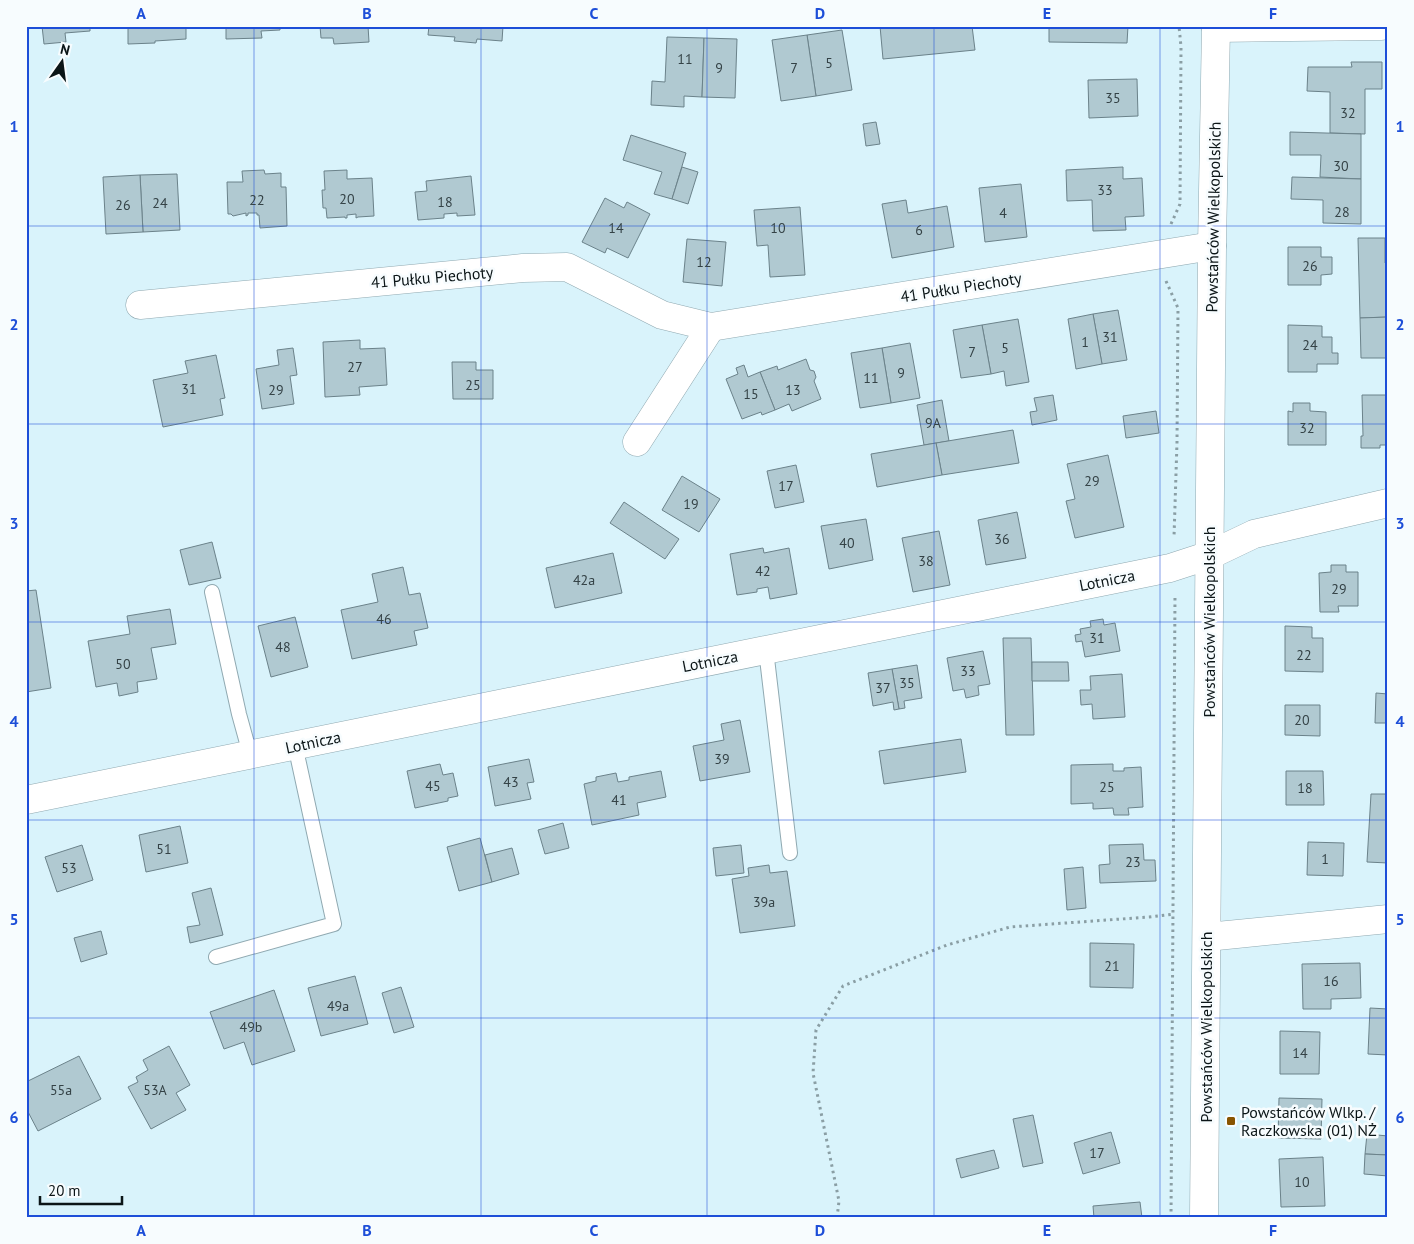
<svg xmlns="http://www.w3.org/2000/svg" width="1414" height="1244" viewBox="0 0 1414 1244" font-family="'PT Sans',sans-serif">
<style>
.building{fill:#b0c9d1;stroke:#6b828a}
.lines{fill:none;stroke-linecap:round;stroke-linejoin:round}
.service-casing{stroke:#90a9b1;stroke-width:16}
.minor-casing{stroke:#90a9b1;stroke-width:29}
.tertiary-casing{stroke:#90a9b1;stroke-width:29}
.path{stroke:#8a9ea4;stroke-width:3;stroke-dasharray:2.5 4;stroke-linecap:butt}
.service{stroke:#fff;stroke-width:14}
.minor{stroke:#fff;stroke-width:28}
.tertiary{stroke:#fff;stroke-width:28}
.grid{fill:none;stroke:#1d4ed8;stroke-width:1;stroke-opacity:0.55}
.poi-dot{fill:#885400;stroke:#f7fcfe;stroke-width:2}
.labels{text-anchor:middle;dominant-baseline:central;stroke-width:5;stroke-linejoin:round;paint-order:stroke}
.number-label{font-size:14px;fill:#344246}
.street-label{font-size:16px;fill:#0b1517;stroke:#f7fcfe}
.poi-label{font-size:16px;fill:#0b1517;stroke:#f7fcfe;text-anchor:start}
.neatline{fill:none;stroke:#1d4ed8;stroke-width:2}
.grid-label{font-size:16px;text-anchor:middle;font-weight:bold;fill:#1d4ed8}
</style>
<rect width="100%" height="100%" fill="#d9f3fb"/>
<g class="building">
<path d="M42 26H90V31L65 33 66 42 44 44Z"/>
<path d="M128 26H186V39L155 41V43L128 44Z"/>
<path d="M222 26H280V30L261 31 262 38 226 39V28H222Z"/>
<path d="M320 26H368L369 42 334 44 333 38H321Z"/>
<path d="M429 26H503L502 41 477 39 476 43 454 41 455 37 428 35Z"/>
<path d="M880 26H972L975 50 883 59Z"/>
<path d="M1049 26H1128L1127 43 1049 42Z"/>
<path d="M842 30 852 90 816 96 807 35Z"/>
<path d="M807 35 816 96 781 101 772 40Z"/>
<path d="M667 37 704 38 702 97 684 96V107L651 105 652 81 665 82Z"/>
<path d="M704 38 737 39 735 98 702 97Z"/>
<path d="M1351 62H1382V89H1365V134L1330 133V92L1307 91 1308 67H1352Z"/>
<path d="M1137 79 1138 116 1089 118 1088 80Z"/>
<path d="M876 122 880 144 866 146 863 124Z"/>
<path d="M1290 132 1361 134V179L1320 177 1321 155H1290Z"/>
<path d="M631 135 686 153 672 199 654 194 662 172 623 160Z"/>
<path d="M682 167 698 172 688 204 672 199Z"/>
<path d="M1123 167V179L1142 178 1144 216 1125 217 1126 230 1093 231 1092 200 1067 201 1066 170Z"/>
<path d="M264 170 265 174 281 173V187H286L287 226 260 228 259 215H257V213H248V215L246 216V213L233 216 231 214H228L227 182H243L242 171Z"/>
<path d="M347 170V179L372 178 374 216 358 217 356 218V214L347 215V218H345V217L327 218 326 208H323L322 190H325L324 171Z"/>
<path d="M177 174 180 230 143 232 140 175Z"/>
<path d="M140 175 143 232 106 234 103 177Z"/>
<path d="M471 176 475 215 457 216V213L444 214V218L418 220 415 192 427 191 426 181Z"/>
<path d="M1292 177 1361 179V224L1323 223V200L1291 199Z"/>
<path d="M1021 184 1027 237 985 242 979 188Z"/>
<path d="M605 198 624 208 627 202 650 214 628 258 607 248 605 253 582 242Z"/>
<path d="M906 200 908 213 947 206 954 247 892 258 882 204Z"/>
<path d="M800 207 805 275 770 277 768 245 757 246 754 210Z"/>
<path d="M1358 238H1385V263L1388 265V317L1360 318Z"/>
<path d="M687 239 726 242 722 286 683 282Z"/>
<path d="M1288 247H1321V257H1332V274L1321 275V285H1288Z"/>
<path d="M1118 310 1127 360 1102 364 1093 314Z"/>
<path d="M1093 314 1102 364 1076 369 1068 319Z"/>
<path d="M1388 317V358H1361L1360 318Z"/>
<path d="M1018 319 1029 382 1006 386 1004 371 991 374 982 325Z"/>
<path d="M982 325 991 374 961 378 953 330Z"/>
<path d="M1288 325 1322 326V337H1332V353H1338V364H1317V372H1288Z"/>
<path d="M360 340V349L385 348 387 385 359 387 360 395 325 397 323 342Z"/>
<path d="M910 343 920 398 891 403 882 348Z"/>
<path d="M293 348 297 375 290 376 294 404 262 409 256 369 279 365 277 350Z"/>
<path d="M882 348 891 403 860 408 851 353Z"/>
<path d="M216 355 225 398 220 399 223 415 163 427 153 380 188 373 185 361Z"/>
<path d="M806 359 810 370 814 371 816 377 814 381 821 399 792 411 789 404 775 410 760 372 777 366 778 370Z"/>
<path d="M452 362H476V370H493V399H453Z"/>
<path d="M744 365 748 377 760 372 775 410 762 415 761 412 742 419 726 379 738 374 736 368Z"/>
<path d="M1053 395 1057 420 1032 425 1030 412 1037 411 1034 398Z"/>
<path d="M1362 395H1388V445H1380V448H1361V436H1363Z"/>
<path d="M942 400 949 441 924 445 917 405Z"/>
<path d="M1293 403H1310V411L1326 412V445H1288V411L1293 412Z"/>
<path d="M1156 411 1159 433 1126 438 1123 416Z"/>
<path d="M1013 430 1019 463 942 475 936 443Z"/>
<path d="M936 443 942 475 877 487 871 454Z"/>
<path d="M1108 455 1124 527 1075 538 1066 501 1075 499 1067 464Z"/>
<path d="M796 465 804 502 775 508 767 471Z"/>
<path d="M682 476 720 499 699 532 662 510Z"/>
<path d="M624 502 679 539 665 559 610 523Z"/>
<path d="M1017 512 1026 558 986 565 978 520Z"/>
<path d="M866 519 873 560 829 569 821 526Z"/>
<path d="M939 531 950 585 913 592 902 538Z"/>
<path d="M212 542 221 578 189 585 180 550Z"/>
<path d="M763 548 764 553 789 548 797 594 770 599 768 587 757 589V592L737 595 730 554Z"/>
<path d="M613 553 622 593 555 608 546 568Z"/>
<path d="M1331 565H1346V572H1358V606H1338L1339 612H1320L1319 573 1331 572Z"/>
<path d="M403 567 409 595 420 593 428 628 414 631 417 645 352 659 341 610 378 602 372 574Z"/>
<path d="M36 590 51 688 26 692V591Z"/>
<path d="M170 609 176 644 151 648 157 679 137 682 138 692 119 696 117 683 96 687 88 641 130 634 127 616Z"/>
<path d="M295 617 308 667 271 677 258 626Z"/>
<path d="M1103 619 1104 625 1115 623 1120 651 1085 657 1082 641 1076 642 1075 635 1081 634 1080 629 1091 627 1090 621Z"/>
<path d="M1285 626 1312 627V638H1323V672L1285 671Z"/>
<path d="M1003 638H1031L1034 735H1006Z"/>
<path d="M983 651 990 684 978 686 979 695 966 698 964 689 953 691 947 658Z"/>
<path d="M1032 662H1068L1069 681H1032Z"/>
<path d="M917 665 922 698 904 701 905 708 899 709 892 669Z"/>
<path d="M892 669 899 709 894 710 893 702 873 706 868 673Z"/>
<path d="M1122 674 1125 717 1093 719 1092 704 1081 705 1080 690H1091L1090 676Z"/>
<path d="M1376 693 1388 694V723H1375Z"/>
<path d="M1285 705H1320V736L1285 735Z"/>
<path d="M740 720 750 772 700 781 693 746 724 740 721 724Z"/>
<path d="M961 739 966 772 884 784 879 751Z"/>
<path d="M529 759 534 782 527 783 531 799 495 806 488 767Z"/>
<path d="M440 764 443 775 453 773 458 796 448 798V801L415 808 407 771Z"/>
<path d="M1113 764V771H1124V768L1141 767 1143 807 1128 808 1129 815H1114L1113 808 1093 809V803L1071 804V765Z"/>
<path d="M661 771 666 797 637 803 639 815 592 825 584 784 596 781V777L616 773 618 782 629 780V777Z"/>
<path d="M1286 771H1323L1324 805H1286Z"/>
<path d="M1371 794H1388V863L1367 862Z"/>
<path d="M563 823 569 848 545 854 538 830Z"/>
<path d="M180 826 188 863 146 872 139 835Z"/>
<path d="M480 838 492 882 459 891 447 847Z"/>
<path d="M1308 842 1344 843 1343 876 1307 875Z"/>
<path d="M1143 844 1144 860H1155L1156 881 1100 883 1099 865 1110 864 1109 845Z"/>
<path d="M82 845 93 880 57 892 45 857Z"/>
<path d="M741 845 744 873 716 876 713 848Z"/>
<path d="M512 848 519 874 492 882 485 855Z"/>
<path d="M769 865 770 873 787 871 795 926 740 933 732 879 749 876 748 868Z"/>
<path d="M1083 867 1086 908 1067 910 1064 869Z"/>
<path d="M211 888 223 935 190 943 187 927 200 925 192 893Z"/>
<path d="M101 931 107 954 81 962 74 938Z"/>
<path d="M1090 943 1134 944 1133 988 1090 987Z"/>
<path d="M1360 963 1361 998 1331 999V1009H1303L1302 964Z"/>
<path d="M355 976 368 1024 321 1036 308 988Z"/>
<path d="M401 987 414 1027 394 1033 382 993Z"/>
<path d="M274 990 295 1051 252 1065 244 1042 224 1049 210 1012Z"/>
<path d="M1370 1008 1388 1009V1055L1368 1054Z"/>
<path d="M1280 1031 1320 1032 1319 1074H1280Z"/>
<path d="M169 1046 190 1085 176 1093 186 1110 151 1129 128 1087 138 1082 136 1077 148 1070 143 1060Z"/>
<path d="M79 1056 101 1099 38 1131 26 1108V1082Z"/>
<path d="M1279 1098 1322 1099 1321 1139 1278 1138Z"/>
<path d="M1033 1115 1043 1163 1023 1167 1013 1119Z"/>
<path d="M1111 1132 1120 1163 1083 1174 1074 1143Z"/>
<path d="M1367 1134 1388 1136V1155L1365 1154Z"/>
<path d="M994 1150 999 1168 961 1178 956 1159Z"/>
<path d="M1365 1154 1388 1155V1176L1364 1174Z"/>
<path d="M1323 1157 1325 1206 1281 1207 1279 1159Z"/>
<path d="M1140 1202 1142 1218H1094L1093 1206Z"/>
</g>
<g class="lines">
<g class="service-casing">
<g id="service">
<path d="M212 592 239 714 250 754"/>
<path d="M766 650 790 853"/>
<path d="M216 957 334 924 295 745"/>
</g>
</g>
<g class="minor-casing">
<g id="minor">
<path d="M1216 28 1381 26"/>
<path d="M140 305 523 268 567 267 662 315 711 327 1212 246"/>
<path d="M637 442 711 327"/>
<path d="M26 800 1170 568 1210 555 1254 534 1388 503"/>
<path d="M1207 937 1388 919"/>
</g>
</g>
<g class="tertiary-casing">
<path id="tertiary" d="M1204 1218 1212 246 1216 26"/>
</g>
<g class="path">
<path d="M1171 224 1180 204 1181 47 1179 26"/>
<path d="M1166 281 1178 308 1177 442 1174 537"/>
<path d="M837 1218 839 1201 813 1073 816 1030 843 986 947 945 1010 927 1149 917 1174 914"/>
<path d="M1171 1218 1175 595"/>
</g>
<use href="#service" class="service"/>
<use href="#minor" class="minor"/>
<use href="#tertiary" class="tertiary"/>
</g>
<path class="grid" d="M254 26V1218M481 26V1218M707 26V1218M934 26V1218M1160 26V1218M26 226H1388M26 424H1388M26 622H1388M26 820H1388M26 1018H1388"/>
<rect class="poi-dot" x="1226" y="1116" width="10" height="10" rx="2.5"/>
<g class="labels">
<g class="number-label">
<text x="685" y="59">11</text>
<text x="829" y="63">5</text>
<text x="719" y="68">9</text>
<text x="794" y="68">7</text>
<text x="1113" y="98">35</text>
<text x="1348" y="113">32</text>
<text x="1341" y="166">30</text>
<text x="1105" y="190">33</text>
<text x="347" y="199">20</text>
<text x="257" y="200">22</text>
<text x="445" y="202">18</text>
<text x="160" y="203">24</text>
<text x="123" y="205">26</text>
<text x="1342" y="212">28</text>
<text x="1003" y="213">4</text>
<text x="616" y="228">14</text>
<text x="778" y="228">10</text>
<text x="919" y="230">6</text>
<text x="704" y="262">12</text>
<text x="1310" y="266">26</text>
<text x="1110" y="337">31</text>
<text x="1085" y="342">1</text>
<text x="1310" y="345">24</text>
<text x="1005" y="348">5</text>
<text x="972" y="352">7</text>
<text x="355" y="367">27</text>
<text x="901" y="373">9</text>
<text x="871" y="378">11</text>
<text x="473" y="385">25</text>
<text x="189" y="389">31</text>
<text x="276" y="390">29</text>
<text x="793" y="390">13</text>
<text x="751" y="394">15</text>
<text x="933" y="423">9A</text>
<text x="1307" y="428">32</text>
<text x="1092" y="481">29</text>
<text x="786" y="486">17</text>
<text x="691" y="504">19</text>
<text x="1002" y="539">36</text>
<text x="847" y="543">40</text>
<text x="926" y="561">38</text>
<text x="763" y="571">42</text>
<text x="584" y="580">42a</text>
<text x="1339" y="589">29</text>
<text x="384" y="619">46</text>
<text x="1097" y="638">31</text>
<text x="283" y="647">48</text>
<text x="1304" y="655">22</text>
<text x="123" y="664">50</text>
<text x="968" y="671">33</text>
<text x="907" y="683">35</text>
<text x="883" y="688">37</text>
<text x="1302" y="720">20</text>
<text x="722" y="759">39</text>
<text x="511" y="782">43</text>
<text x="433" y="786">45</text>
<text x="1107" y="787">25</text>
<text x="1305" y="788">18</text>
<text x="619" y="800">41</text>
<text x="164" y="849">51</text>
<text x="1325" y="859">1</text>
<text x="1133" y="862">23</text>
<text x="69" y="868">53</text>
<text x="764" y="902">39a</text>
<text x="1112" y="966">21</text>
<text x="1331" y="981">16</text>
<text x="338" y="1006">49a</text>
<text x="251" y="1027">49b</text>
<text x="1300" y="1053">14</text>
<text x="61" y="1090">55a</text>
<text x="155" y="1090">53A</text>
<text x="1097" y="1153">17</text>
<text x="1302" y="1182">10</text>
</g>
<g class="street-label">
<text transform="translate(1213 217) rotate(-89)">Powstańców Wielkopolskich</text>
<text transform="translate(432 277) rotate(-5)">41 Pułku Piechoty</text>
<text transform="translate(961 287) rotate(-9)">41 Pułku Piechoty</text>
<text transform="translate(1107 580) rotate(-11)">Lotnicza</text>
<text transform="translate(1209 622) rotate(-90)">Powstańców Wielkopolskich</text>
<text transform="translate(710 661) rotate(-11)">Lotnicza</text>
<text transform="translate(313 742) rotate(-12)">Lotnicza</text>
<text transform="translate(1206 1027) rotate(-90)">Powstańców Wielkopolskich</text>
</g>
<g class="poi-label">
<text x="1241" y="1112">Powstańców Wlkp. /<tspan x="1241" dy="18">Raczkowska (01) NŻ</tspan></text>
</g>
</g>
<rect width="1414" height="1244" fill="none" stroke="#f7fcfe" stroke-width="55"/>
<g transform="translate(62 62) rotate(14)" stroke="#f7fcfe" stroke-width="4" paint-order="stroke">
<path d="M0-4L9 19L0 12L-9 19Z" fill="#0b1517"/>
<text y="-8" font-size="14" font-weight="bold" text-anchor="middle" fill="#0b1517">N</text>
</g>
<path d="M40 1196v8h82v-8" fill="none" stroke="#0b1517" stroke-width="2.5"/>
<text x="48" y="1196" font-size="15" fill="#0b1517" stroke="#f7fcfe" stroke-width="4" paint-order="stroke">20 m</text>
<rect x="28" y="28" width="1358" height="1188" class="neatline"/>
<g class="grid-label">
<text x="141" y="19">A</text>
<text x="367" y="19">B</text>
<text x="594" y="19">C</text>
<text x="820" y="19">D</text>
<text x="1047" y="19">E</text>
<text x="1273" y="19">F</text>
<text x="14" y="132">1</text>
<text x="1400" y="132">1</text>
<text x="14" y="330">2</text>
<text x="1400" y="330">2</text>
<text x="14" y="529">3</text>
<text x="1400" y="529">3</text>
<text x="14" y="727">4</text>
<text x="1400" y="727">4</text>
<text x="14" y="925">5</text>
<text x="1400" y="925">5</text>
<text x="14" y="1123">6</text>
<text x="1400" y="1123">6</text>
<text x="141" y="1236">A</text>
<text x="367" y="1236">B</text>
<text x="594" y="1236">C</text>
<text x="820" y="1236">D</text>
<text x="1047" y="1236">E</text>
<text x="1273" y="1236">F</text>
</g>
</svg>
